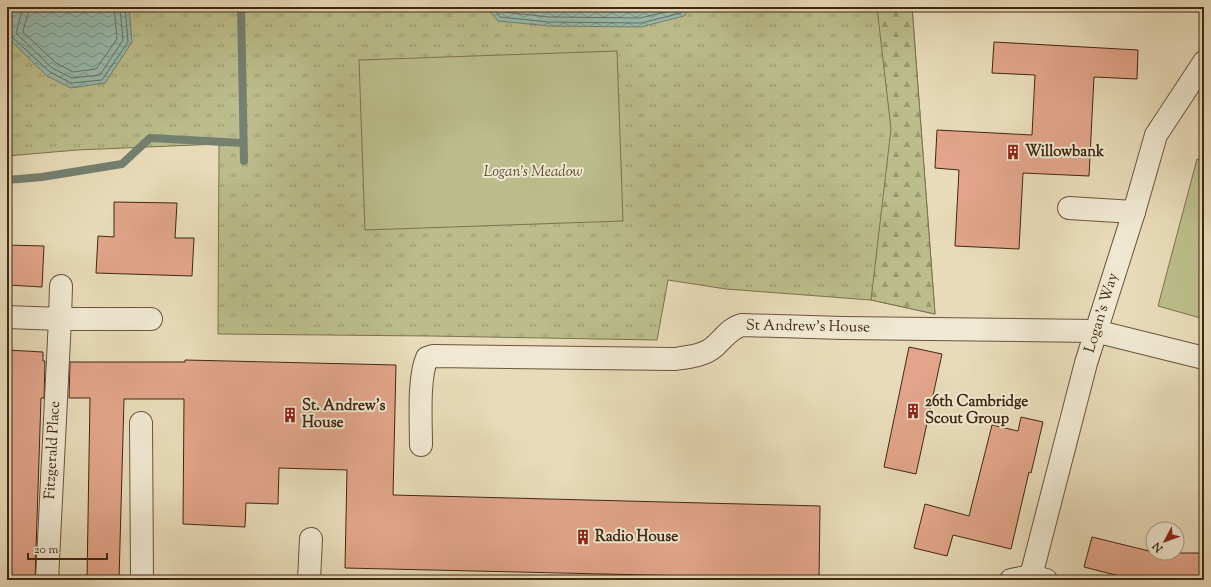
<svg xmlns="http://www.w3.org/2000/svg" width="1211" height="587" viewBox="0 0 1211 587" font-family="'Sorts Mill Goudy',serif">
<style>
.grass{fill:url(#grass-tufts);stroke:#7e724f}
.forest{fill:url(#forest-firs);stroke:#7e724f}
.pitch{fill:#bbbe8c;stroke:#7e724f}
.water{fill:url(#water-waves);stroke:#758070}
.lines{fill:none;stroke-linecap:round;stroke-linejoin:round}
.shore{stroke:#6c7160;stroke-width:1}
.stream{stroke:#758070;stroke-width:8}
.building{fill:#e2a58b;stroke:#412712}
.minor-casing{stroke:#6b543c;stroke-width:24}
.minor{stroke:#f0e8d2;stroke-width:22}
.labels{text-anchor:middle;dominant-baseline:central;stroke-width:4;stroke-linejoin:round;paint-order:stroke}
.poi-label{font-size:15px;font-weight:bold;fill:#412712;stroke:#f0e8d2;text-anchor:start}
.park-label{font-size:15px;font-style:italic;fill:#604d30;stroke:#f0e8d2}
.street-label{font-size:15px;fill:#412712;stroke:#f0e8d2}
</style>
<defs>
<pattern id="grass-tufts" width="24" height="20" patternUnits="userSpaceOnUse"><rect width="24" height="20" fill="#bbbe8c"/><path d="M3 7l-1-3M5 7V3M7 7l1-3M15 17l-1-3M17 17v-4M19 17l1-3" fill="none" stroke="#9a9a71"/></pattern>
<pattern id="forest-firs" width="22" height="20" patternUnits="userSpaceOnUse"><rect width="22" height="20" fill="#bbbe8c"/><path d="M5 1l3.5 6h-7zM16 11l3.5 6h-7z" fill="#9a9a71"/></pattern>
<pattern id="water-waves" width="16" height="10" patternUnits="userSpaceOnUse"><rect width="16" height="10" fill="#97bbae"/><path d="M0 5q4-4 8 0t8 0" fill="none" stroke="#7d988c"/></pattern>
</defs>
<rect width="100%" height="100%" fill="#e8dbb9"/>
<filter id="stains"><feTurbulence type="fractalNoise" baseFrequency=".005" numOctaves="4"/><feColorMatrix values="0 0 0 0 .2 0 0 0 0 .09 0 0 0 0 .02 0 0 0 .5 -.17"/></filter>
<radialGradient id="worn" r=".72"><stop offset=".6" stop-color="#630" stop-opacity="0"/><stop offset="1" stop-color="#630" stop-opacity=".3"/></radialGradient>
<path class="grass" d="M7 7H912L935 314 871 300 726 289 668 280 657 340 430 336 218 334 219 144 77 150 7 156Z"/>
<path class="forest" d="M877 7H912L935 314 871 300 891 129Z"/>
<g class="pitch">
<path d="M617 51 623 221 365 230 359 60Z"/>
<path d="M1197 159 1204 161V319L1158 306Z"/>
</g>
<g class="water">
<path d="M15 7H129L132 42 105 83 71 88 47 76 7 37 10 16Z"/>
<path d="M486 7H691L684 16 641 27 549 26 498 21Z"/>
</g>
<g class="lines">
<g class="shore">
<path d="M23 7 16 33 52 68 72 78 100 75 123 40 120 7"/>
<path d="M29 7C29 16 24 23 23 32L56 63 73 72 96 69 117 39 114 7"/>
<path d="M492 7 500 17 549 22 641 23 681 13 686 7"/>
<path d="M498 7 503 12 549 17 640 18 678 9 680 7"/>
<path d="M511 7 550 11 639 12 659 7"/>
<path d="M7 35 11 36 50 72 71 83 102 80 128 42 125 7"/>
</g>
<g class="stream">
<path d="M241 7 244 161"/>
<path d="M7 180 42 177 122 164 150 138 243 143"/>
</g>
</g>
<g class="building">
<path d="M994 42 1138 50 1137 79 1094 77 1089 176 1023 173 1019 249 955 246 959 170 935 168 937 130 1032 135 1035 75 992 73Z"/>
<path d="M114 202 177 203 175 238H194L192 276 96 273 98 236 114 237Z"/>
<path d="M7 245 44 246 42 287 7 285Z"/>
<path d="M909 347 942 354 916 474 884 467Z"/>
<path d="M7 350 43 352V361H45L44 398H41L35 580H7Z"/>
<path d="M185 360 396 365 393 495 820 506 819 579 345 568 347 470 279 468 278 504 246 503 245 527 183 524 184 399H124L119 580H87L90 398H69L70 362H185Z"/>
<path d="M1021 417 1043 422 1031 473 1029 472 1011 549 953 535 947 556 914 548 925 504 969 516 992 425 1018 431Z"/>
<path d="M1092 537 1153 552V553H1204V580H1135L1084 567Z"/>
</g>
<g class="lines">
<g class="minor-casing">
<g id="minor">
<path d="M1069 208 1134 212"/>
<path d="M7 317 60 319 61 286"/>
<path d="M141 423 142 578 143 580"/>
<path d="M421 445C421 422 418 378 427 358L433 356 674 359C688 357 704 356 715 346 724 338 730 328 742 325L843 328 1095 331 1204 358"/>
<path d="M1031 576 1086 363 1134 212 1156 135 1204 62"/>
<path d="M47 580 60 319H151"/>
<path d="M309 580 311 539"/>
<path d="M1011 580 1031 576 1046 580"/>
</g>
</g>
<use href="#minor" class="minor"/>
</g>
<defs>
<g id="building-bare" transform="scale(1.2)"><path d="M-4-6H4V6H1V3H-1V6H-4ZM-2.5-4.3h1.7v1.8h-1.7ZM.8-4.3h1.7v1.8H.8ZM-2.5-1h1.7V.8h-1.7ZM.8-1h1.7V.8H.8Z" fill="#8f2418" stroke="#f0e8d2" stroke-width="2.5" paint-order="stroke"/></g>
</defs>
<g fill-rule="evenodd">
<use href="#building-bare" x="1013" y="152"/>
<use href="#building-bare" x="913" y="411"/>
<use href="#building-bare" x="290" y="415"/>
<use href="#building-bare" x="583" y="537"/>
</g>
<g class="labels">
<g class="poi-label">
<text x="1025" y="152">Willowbank</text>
<text x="925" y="402">26th Cambridge<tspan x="925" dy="17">Scout Group</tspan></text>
<text x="302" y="406">St. Andrew's<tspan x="302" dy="17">House</tspan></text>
<text x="595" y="537">Radio House</text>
</g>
<g class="park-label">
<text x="533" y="172">Logan's Meadow</text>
</g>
<g class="street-label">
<text transform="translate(1102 313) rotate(-73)">Logan's Way</text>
<text transform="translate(808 327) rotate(1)">St Andrew's House</text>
<text transform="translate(53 450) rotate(-87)">Fitzgerald Place</text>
</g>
</g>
<rect width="1211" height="587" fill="none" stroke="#e8dbb9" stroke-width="24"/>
<rect x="8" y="8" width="1195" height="571" fill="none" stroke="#412712" stroke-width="2"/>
<rect x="12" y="12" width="1187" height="563" fill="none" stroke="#412712"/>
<g transform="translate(1165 541) rotate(229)"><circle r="19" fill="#f0e8d2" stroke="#aa9b85"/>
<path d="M0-3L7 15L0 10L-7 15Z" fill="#8f2418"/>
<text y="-6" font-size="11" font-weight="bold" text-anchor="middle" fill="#412712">N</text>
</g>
<path d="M28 553v6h79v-6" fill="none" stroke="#412712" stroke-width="2"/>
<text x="34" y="553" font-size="12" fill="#412712" stroke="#f0e8d2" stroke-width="3" paint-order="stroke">20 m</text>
<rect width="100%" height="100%" filter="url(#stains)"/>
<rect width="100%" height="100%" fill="url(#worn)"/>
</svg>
